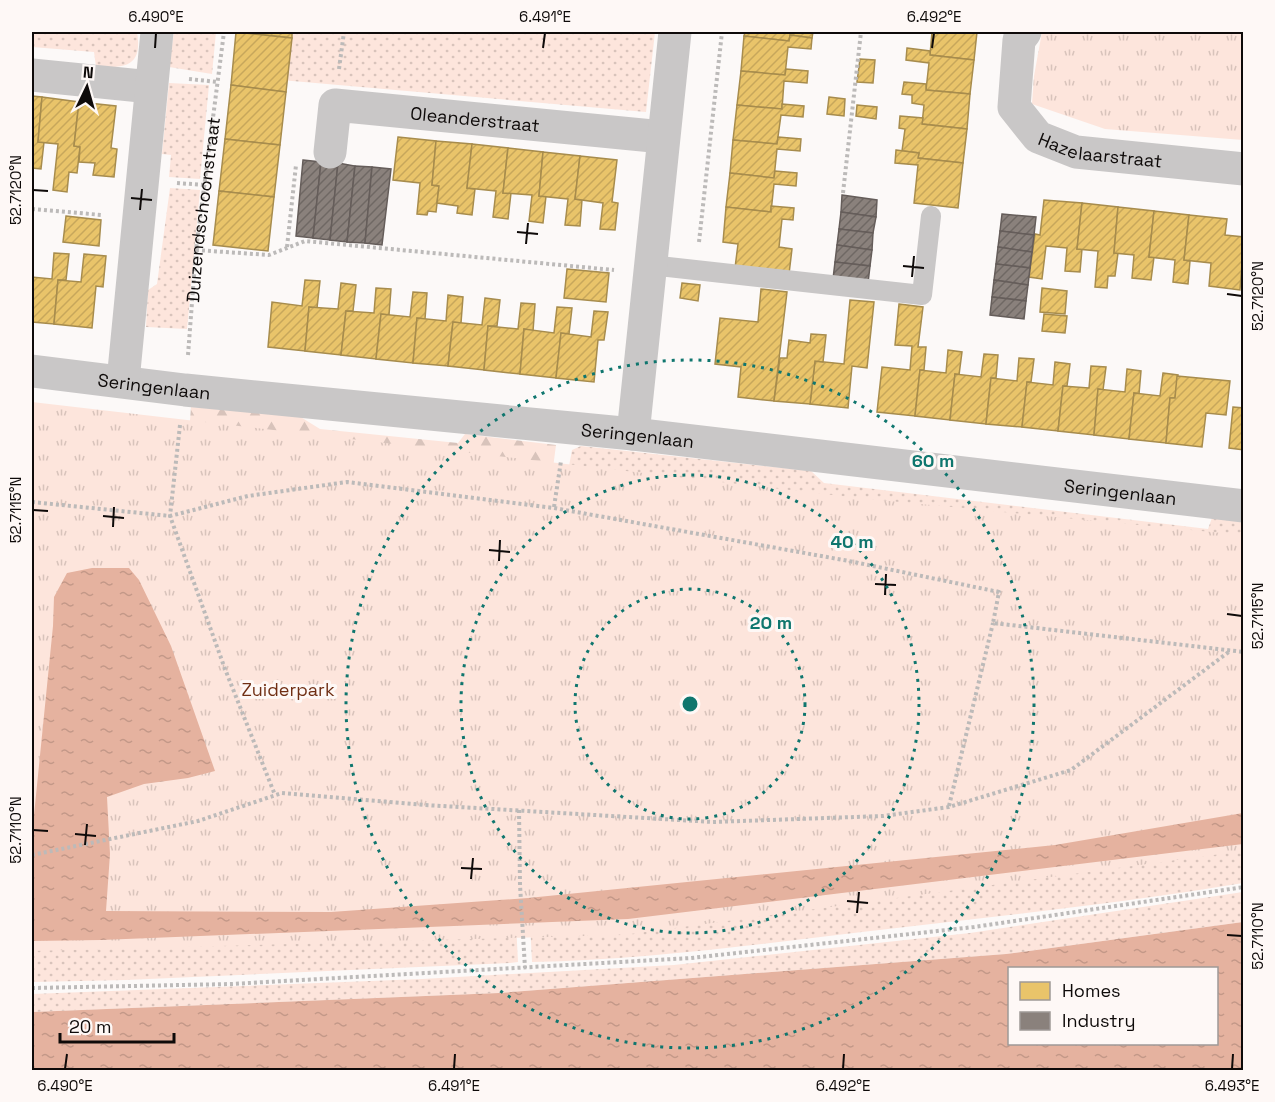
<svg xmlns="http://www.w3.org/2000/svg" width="1275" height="1102" viewBox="0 0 1275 1102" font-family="'Space Grotesk',sans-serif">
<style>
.grass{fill:url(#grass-dots)}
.forest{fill:url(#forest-firs)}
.park{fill:url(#park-tufts)}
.water{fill:url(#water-ripples);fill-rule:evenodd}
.homes{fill:url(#homes-hatch);stroke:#a78c4d;stroke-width:1.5}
.industry{fill:url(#industry-hatch);stroke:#655d5a;stroke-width:1.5}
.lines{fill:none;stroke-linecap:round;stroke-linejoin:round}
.path{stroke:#bcbab9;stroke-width:4;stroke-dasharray:3 3;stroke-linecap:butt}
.lane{stroke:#c9c7c7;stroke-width:20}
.street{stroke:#c9c7c7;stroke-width:33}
.ticks{fill:none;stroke:#0e0a09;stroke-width:2}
.ring{fill:none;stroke:#0f766e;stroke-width:3;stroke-dasharray:3 6}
.labels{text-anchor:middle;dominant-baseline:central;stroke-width:6;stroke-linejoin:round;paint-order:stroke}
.street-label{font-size:18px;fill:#0e0a09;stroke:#fef8f6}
.park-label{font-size:18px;fill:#702f14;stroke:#fef8f6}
.centre{fill:#0f766e;stroke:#fef8f6;stroke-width:3}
.ring-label{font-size:18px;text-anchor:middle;font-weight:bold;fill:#0f766e;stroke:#fef8f6;stroke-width:6;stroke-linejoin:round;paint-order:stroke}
.neatline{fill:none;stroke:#0e0a09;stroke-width:2}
.ticks-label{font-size:15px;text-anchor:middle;fill:#0e0a09}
</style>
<defs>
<pattern id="grass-dots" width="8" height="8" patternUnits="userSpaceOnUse" patternTransform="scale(1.5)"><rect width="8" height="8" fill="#fde5dc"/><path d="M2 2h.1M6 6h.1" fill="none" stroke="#d8c3bb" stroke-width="1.8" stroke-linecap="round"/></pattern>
<pattern id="forest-firs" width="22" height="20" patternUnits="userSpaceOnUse" patternTransform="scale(1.5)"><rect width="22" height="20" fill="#fde5dc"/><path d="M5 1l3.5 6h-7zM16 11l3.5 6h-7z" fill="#d8c3bb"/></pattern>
<pattern id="park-tufts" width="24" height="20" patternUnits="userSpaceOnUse" patternTransform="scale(1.5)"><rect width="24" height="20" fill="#fde5dc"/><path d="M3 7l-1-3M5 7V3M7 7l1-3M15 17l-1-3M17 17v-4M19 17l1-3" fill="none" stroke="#d8c3bb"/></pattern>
<pattern id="water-ripples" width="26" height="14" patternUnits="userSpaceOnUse" patternTransform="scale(1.5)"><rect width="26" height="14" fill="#e5b29f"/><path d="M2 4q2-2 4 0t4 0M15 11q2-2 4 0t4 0" fill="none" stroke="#c39888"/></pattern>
<pattern id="homes-hatch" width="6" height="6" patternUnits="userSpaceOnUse" patternTransform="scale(1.5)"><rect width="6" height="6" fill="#e9c46a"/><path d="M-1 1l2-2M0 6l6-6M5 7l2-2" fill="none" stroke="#c7a75b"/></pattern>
<pattern id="industry-hatch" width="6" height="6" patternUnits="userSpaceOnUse" patternTransform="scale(1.5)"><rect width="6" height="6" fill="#8a817c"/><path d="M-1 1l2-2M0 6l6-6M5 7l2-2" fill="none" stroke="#6f6864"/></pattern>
</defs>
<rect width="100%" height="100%" fill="#fcf9f8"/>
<g class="grass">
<path d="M32 32H137C143 67 125 68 96 67L94 52 32 47Z"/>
<path d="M174 32H216L212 74 169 67Z"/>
<path d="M286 32H655L646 112 281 80Z"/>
<path d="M169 83 209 85 200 179 169 177 171 155 162 154Z"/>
<path d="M170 188 200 190 187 329 146 327 148 290 157 284Z"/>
<path d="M581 446 811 471 824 483 1208 529 1213 515 1243 517V641L564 493 572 450Z"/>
<path d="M1243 844V883C1117 904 989 917 862 932 753 945 642 960 532 962L530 922Z"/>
<path d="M1243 892V922L1006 954 499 993 32 1012V994L422 979 674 965 970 933Z"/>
<path d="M516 923 518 962 510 963 126 980 32 982V941Z"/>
</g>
<path class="forest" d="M191 407 299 416 320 429 458 443 465 434 556 445 549 499 185 487Z"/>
<g class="park">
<path d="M1042 32H1243V140L1105 129 1032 104 1034 76Z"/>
<path d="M32 402 858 498 1243 535V851L623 935 32 951Z"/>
</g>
<g class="water">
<path d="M92 568H129L139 580 171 646 215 771 188 778 144 784 107 797 110 854 106 911 331 912 528 898 1055 845 1243 813V844L628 919 101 940 32 941V835L53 626 54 597 67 573Z"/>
<path d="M1243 922V1070H32V1012L499 993 1006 954ZM1216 968V1044H1010V968Z"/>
</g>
<g class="homes">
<path d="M236 32H292V38Z"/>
<path d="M236 32 292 38 286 92 231 85Z"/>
<path d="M745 32H813L812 38 790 35 789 41 744 36Z"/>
<path d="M932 32H977L974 60 930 55Z"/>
<path d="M790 35 812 38 811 49 788 47 785 75 741 71 744 36 789 41Z"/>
<path d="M907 48 930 51V55L974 60 970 94 926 90 929 63 906 60Z"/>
<path d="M860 59 875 60 873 83 857 82Z"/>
<path d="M786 69 808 71 807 83 784 81 782 109 737 105 741 71 785 75Z"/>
<path d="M904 82 926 84V90L970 94 967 129 922 124 924 105 912 103V95L902 94Z"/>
<path d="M231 85 286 92 280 145 225 139Z"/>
<path d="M32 96 42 97 38 142H44L41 169 32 168Z"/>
<path d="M42 97 79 102 74 146 80 147 77 173 69 172 67 192 53 190 58 144 38 142Z"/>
<path d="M829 97 845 99 844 116 827 114Z"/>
<path d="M79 102 116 106 111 148 117 149 114 177 93 175 95 163 79 162 80 147 74 146Z"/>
<path d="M782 104 804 106 803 117 781 115 777 144 733 140 737 105 782 109Z"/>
<path d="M857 105 877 107 876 119 856 116Z"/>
<path d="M900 116 923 118 922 124 967 129 963 163 918 158 919 153 902 151 905 129 899 128Z"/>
<path d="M398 137 436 141 432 185 439 186 436 212 428 211 427 215 417 214 420 183 393 180Z"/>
<path d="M778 137 801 139 800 151 777 149 774 178 730 173 733 140 777 144Z"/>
<path d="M225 139 280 145 274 197 219 191Z"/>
<path d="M436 141 472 144 467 188 475 189 472 215 457 213 458 206 437 203 439 186 432 185Z"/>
<path d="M472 144 508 148 503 193H511L508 219 493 217 496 191 467 188Z"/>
<path d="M508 148 543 152 539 196H546L543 223 529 221 532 195 503 193Z"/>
<path d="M896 150 919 153 918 158 963 163 958 208 914 203 918 165 895 163Z"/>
<path d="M543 152 580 156 575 199 582 200 580 226 565 225 568 199 539 196Z"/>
<path d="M580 156 617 160 612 202 618 203 615 230 600 229 603 203 575 199Z"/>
<path d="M775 171 797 173 796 186 774 184 771 212 726 207 730 173 774 178Z"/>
<path d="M219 191 274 197 268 251 213 245Z"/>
<path d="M1044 200 1082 203 1077 249H1082L1080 272 1065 271 1067 248 1046 246 1042 279 1029 277 1035 234 1040 235Z"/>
<path d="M1082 203 1118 207 1114 253H1118L1115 276H1108L1107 288 1095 287 1098 251 1077 249Z"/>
<path d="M771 206 794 208 793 220 782 219 779 247 792 249 789 274 735 268 738 244 723 242 726 207 771 212Z"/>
<path d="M1118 207 1154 211 1149 257H1154L1151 280 1132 278 1134 255 1114 253Z"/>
<path d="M1154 211 1189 215 1184 260 1190 261 1188 284 1173 282 1175 260 1149 257Z"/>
<path d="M1189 215 1227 219 1225 235 1244 237 1240 290 1209 286 1211 263 1184 260Z"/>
<path d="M66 216 101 220 99 246 63 242Z"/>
<path d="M54 253 69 254 66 280H58L54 324 32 322V277L52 279Z"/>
<path d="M84 254 106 256 103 287 96 286 92 328 54 324 58 280 81 282Z"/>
<path d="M567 269 609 273 606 302 564 298Z"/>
<path d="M305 280 320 281 317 308 309 307 305 351 268 347 272 302 302 306Z"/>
<path d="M341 283 356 285 353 311H346L341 355 305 351 309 307 338 309Z"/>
<path d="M682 283 700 285 698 301 680 298Z"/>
<path d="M376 288 391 289 389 315 381 314 376 359 341 355 346 311 374 313Z"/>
<path d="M1042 288 1067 291 1065 314 1040 312Z"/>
<path d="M761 289 787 292 774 401 738 397 741 367 715 364 720 318 758 322Z"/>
<path d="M413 292 427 293 425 319 417 318 413 363 376 359 381 314 410 317Z"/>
<path d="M448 295 463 297 461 323 453 322 448 366 413 363 417 318 446 321Z"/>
<path d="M485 298 500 300 497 326H488L484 370 448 366 453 322 482 325Z"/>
<path d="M850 300 874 302 867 368 852 366 848 408 810 404 815 361 844 364Z"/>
<path d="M521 303 535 304 533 331 524 329 520 374 484 370 488 326 518 329Z"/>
<path d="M899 304 923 307 918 347H926L924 370H920L915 416 877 412 882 367 910 370 912 346 895 345Z"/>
<path d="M557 307 572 308 569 334 561 333 556 378 520 374 524 329 554 333Z"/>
<path d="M594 311 608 312 604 340H598L594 382 556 378 561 333 591 337Z"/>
<path d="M1044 314 1067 316 1065 333 1042 331Z"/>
<path d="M811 334 826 335 823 362 815 361 810 404 774 401 780 358H787L789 340 810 343Z"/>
<path d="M948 350 962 352 959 375 955 374 950 420 915 416 920 370 946 373Z"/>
<path d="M984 354 998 355 996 378H991L986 424 950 420 955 374 981 377Z"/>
<path d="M1019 358 1034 359 1031 382H1027L1022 427 986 424 991 378 1017 381Z"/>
<path d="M1055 362 1070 364 1067 386H1063L1058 431 1022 427 1027 382 1053 385Z"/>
<path d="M1091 366 1106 367 1103 390 1098 389 1094 435 1058 431 1063 386 1089 388Z"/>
<path d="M1127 369 1141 371 1139 394 1134 393 1129 439 1094 435 1098 389 1125 392Z"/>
<path d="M1163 373 1178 375 1175 398H1170L1166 443 1129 439 1134 393 1160 396Z"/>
<path d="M1177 376 1230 381 1226 415 1206 413 1202 447 1166 443 1170 398H1175Z"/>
<path d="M1233 407 1244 408V450L1229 448Z"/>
</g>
<g class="industry">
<path d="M303 160 321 162 313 238 296 236Z"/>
<path d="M321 162 338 163 330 240 313 238Z"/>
<path d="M338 163 355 166 347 242 330 240Z"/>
<path d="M355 166 372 167 365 243 347 242Z"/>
<path d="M372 167 391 169 382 245 365 243Z"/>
<path d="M842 195 877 200 876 217 841 212Z"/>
<path d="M841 212 876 217 873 233 839 229Z"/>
<path d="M1002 214 1036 217 1034 235 1000 231Z"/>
<path d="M839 229 873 233 872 250 837 245Z"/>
<path d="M1000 231 1034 235 1032 252 998 247Z"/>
<path d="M837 245 872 250 870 266 835 262Z"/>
<path d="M998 247 1032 252 1030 268 996 264Z"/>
<path d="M835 262 870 266 868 283 833 279Z"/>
<path d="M996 264 1030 268 1028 285 994 280Z"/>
<path d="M994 280 1028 285 1026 301 992 297Z"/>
<path d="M992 297 1026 301 1024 319 990 315Z"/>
</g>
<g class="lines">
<g class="path">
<path d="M339 69 344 32"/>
<path d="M189 79 218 82"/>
<path d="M177 183 205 185"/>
<path d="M843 193 861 32"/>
<path d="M32 209 102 215"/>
<path d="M699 242 722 32"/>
<path d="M287 247 296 165"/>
<path d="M196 250 269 255 305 241 614 270"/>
<path id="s1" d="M188 355 196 250 224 32"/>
<path d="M180 425 170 516 225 669 275 795"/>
<path d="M32 502 170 516 248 496 347 482 554 508 849 561 999 592 993 623 1244 652"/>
<path d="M554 507 561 461"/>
<path d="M949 806 993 623"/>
<path d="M519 810 520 885 525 968"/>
<path d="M32 855 198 821 282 793 425 805 713 822 883 816 949 807 1071 770 1230 651"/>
<path d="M32 988 231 984 691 958 974 927 1244 887"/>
</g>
<path class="lane" d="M650 265 922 295 931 216"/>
<g class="street">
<path id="s2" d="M1025 32 1019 40 1014 107 1038 137 1076 152 1244 169"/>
<path d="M32 75 151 87"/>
<path id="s3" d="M330 152 335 105 663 137"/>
<path id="s4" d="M32 371 185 390 633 434 1244 506"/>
<path d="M123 381 157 32"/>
<path d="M633 434 675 32"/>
</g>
</g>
<path class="ticks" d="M155 48 156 33M543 48 545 33M932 48 934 33M33 190 48 191M131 198 152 200M140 210 142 189M517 232 538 234M526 244 528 223M903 266 924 268M912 277 914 256M1227 294 1242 296M33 510 48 511M103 516 124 518M113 527 114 507M489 550 510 552M499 561 500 540M875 584 896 585M885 595 886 574M1227 614 1242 616M33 830 48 831M75 834 96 836M85 845 87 824M461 868 482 869M471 879 473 858M847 901 868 903M857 913 859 892M1227 935 1242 936M65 1069 67 1054M454 1069 455 1054M843 1069 844 1054M1232 1069 1233 1054"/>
<g class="ring">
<circle cx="690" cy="704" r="115"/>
<circle cx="690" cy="704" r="229"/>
<circle cx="690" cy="704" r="344"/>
</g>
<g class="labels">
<g class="street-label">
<text stroke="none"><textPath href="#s3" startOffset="188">Oleanderstraat</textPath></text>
<text stroke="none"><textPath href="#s2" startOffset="180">Hazelaarstraat</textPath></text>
<text stroke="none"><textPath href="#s1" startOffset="146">Duizendschoonstraat</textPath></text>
<text stroke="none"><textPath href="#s4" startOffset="123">Seringenlaan</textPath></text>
<text stroke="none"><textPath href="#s4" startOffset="609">Seringenlaan</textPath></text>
<text stroke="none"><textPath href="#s4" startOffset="1095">Seringenlaan</textPath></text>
</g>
<g class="park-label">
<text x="288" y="689">Zuiderpark</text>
</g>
</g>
<circle cx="690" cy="704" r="9" class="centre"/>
<g class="ring-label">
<text x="933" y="467">60 m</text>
<text x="852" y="548">40 m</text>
<text x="771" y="629">20 m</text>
</g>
<rect width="1275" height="1102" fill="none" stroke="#fef8f6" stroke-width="66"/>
<rect x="1008" y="967" width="210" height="78" fill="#fef8f6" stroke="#9e9997" stroke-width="1.5"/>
<rect x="1020" y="982" width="30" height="18" fill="#e9c46a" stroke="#9e9997" stroke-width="1.5"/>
<text x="1062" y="997" font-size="18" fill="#0e0a09">Homes</text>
<rect x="1020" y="1012" width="30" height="18" fill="#8a817c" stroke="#9e9997" stroke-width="1.5"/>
<text x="1062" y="1027" font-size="18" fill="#0e0a09">Industry</text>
<g transform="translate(87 87) rotate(5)" stroke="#fef8f6" stroke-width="4.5" paint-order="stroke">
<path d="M0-4.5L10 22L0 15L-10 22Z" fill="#0e0a09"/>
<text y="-9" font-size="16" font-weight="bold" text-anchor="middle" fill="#0e0a09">N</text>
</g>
<path d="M60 1033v9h114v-9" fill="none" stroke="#0e0a09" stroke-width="3"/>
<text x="69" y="1033" font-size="18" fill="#0e0a09" stroke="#fef8f6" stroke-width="4.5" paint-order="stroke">20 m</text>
<rect x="33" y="33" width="1209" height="1036" class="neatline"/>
<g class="ticks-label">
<text x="156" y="22">6.490°E</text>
<text x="545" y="22">6.491°E</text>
<text x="934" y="22">6.492°E</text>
<text transform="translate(16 190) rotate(-90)" y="5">52.7120°N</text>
<text transform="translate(1258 296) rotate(-90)" y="5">52.7120°N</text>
<text transform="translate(16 510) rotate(-90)" y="5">52.7115°N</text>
<text transform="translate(1258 616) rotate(-90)" y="5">52.7115°N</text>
<text transform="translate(16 830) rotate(-90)" y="5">52.7110°N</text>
<text transform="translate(1258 936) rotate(-90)" y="5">52.7110°N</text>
<text x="65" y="1091">6.490°E</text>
<text x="454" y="1091">6.491°E</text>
<text x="843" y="1091">6.492°E</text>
<text x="1232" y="1091">6.493°E</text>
</g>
</svg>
